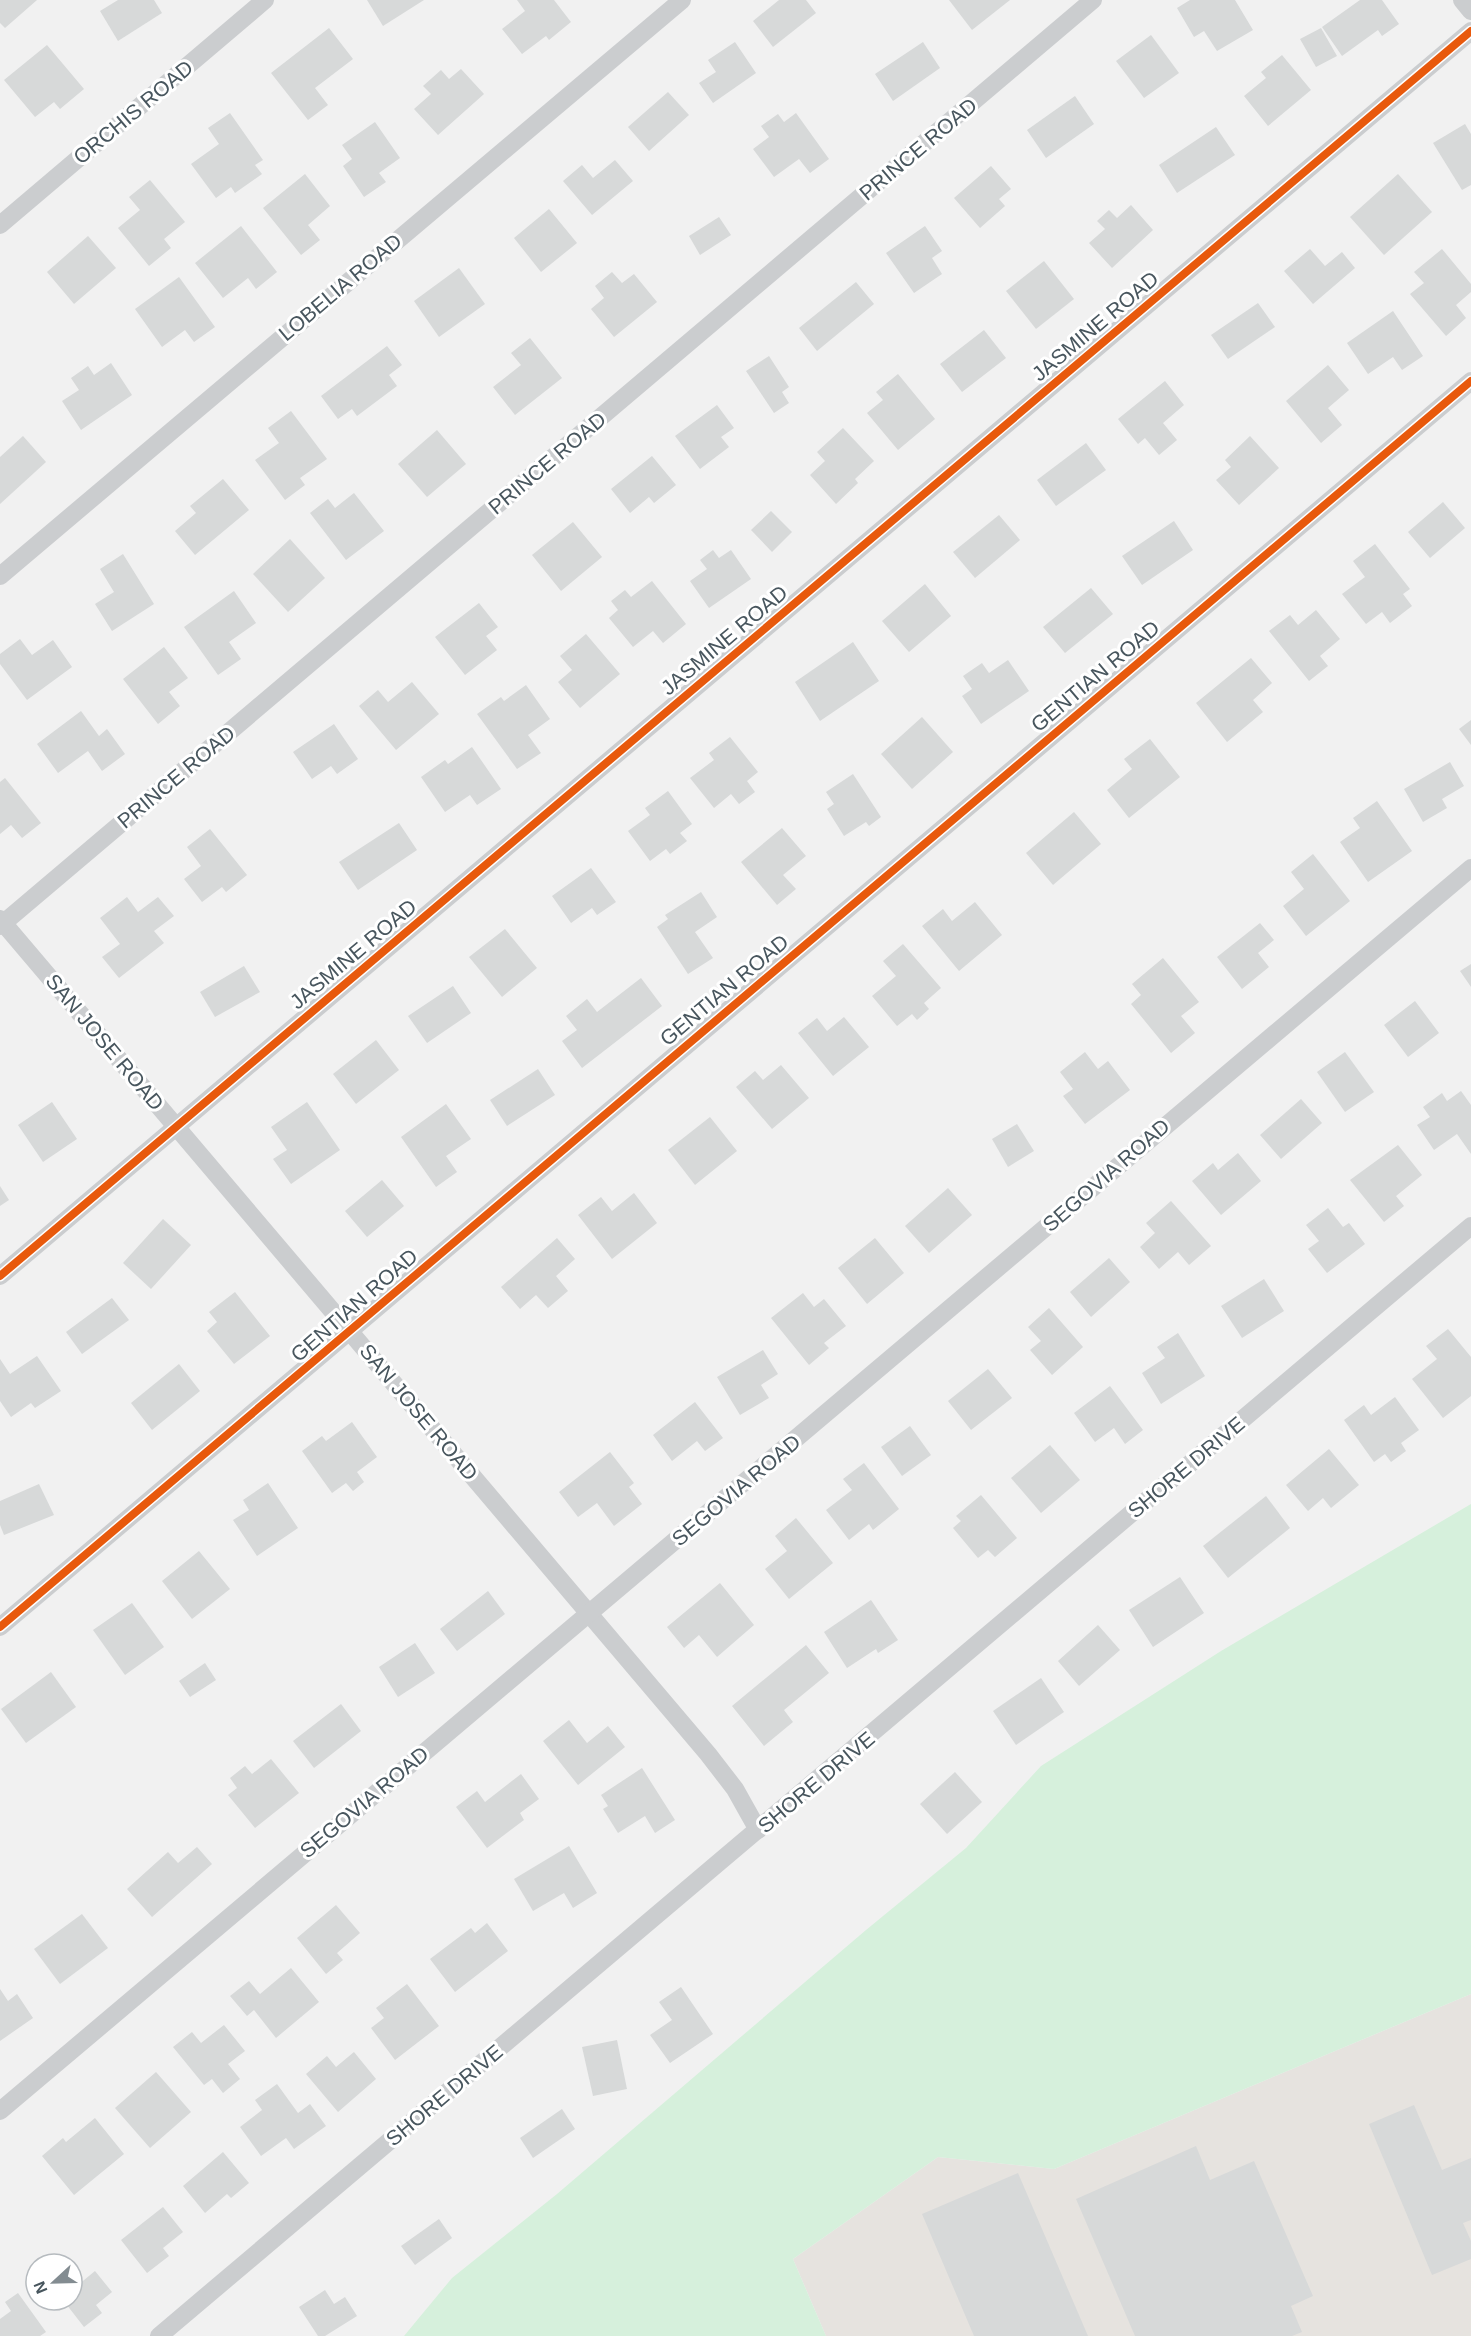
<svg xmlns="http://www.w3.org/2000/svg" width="1471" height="2336" viewBox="0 0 1471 2336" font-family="Arial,sans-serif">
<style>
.commercial{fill:#e6e3df}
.green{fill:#d6f0dc}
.building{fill:#d7d9d9}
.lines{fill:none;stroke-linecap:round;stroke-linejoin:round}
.minor{stroke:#cbcdcf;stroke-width:18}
.cycleway-casing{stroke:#fff;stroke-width:11}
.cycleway{stroke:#e8590c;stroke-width:8}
.labels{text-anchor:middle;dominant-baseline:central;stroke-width:6;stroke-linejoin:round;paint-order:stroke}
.street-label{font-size:21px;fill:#48565e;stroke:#fff}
</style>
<rect width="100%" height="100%" fill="#f1f1f1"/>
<path class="commercial" d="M1471 1994V2336H826L793 2259 938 2157 1054 2169Z"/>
<path class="green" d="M1471 1504V1994L1054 2169 938 2157 793 2259 826 2336H404L452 2278 557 2194 866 1930 966 1848 1041 1766 1221 1651Z"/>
<g class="building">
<path d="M0 0H37L5 28 0 23Z"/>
<path d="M118 0H154L162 13 118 41 100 11Z"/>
<path d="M367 0H424L383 26Z"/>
<path d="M517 0H554L571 22 549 40 546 36 522 54 502 29 525 11Z"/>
<path d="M779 0H806L816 13 773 47 753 21Z"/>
<path d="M949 0H1010L972 30Z"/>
<path d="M1190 0H1235L1253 30 1217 51 1204 31 1194 37 1177 8Z"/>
<path d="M1360 0H1382L1399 24 1382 36 1378 30 1342 56 1322 27Z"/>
<path d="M329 28 353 59 315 88 328 105 308 120 271 73Z"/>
<path d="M1321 28 1337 56 1316 67 1300 39Z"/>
<path d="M1151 35 1179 73 1144 98 1116 61Z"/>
<path d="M735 42 756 73 713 103 699 83 716 72 708 60Z"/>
<path d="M923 42 940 68 893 101 875 74Z"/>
<path d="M47 45 84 89 60 109 54 102 35 117 4 80Z"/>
<path d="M1282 55 1311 90 1268 126 1244 96 1266 78 1261 72Z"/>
<path d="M461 69 484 94 438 135 414 109 431 94 423 86 441 70 449 79Z"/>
<path d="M668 92 689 115 649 151 628 127Z"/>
<path d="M1075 96 1094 124 1046 158 1027 130Z"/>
<path d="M230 113 263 160 255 165 262 174 235 193 231 187 216 198 191 164 219 144 208 128Z"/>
<path d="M796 113 829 159 810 173 799 159 774 177 753 149 769 137 761 126 778 114 784 122Z"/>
<path d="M375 122 400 158 379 173 386 182 364 197 343 166 352 159 342 145Z"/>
<path d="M1465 124 1471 134V185L1462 190 1433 143Z"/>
<path d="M1216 127 1235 155 1177 193 1159 165Z"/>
<path d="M615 160 633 181 592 215 563 181 582 165 593 178Z"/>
<path d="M991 166 1011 189 999 199 1005 206 980 228 954 198Z"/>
<path d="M305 174 330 206 308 225 320 240 301 255 263 208Z"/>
<path d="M1398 174 1432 212 1384 255 1350 217Z"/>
<path d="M150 180 185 222 164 239 171 248 149 266 118 228 140 210 129 197Z"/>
<path d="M1131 205 1153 230 1112 268 1089 243 1105 229 1097 221 1109 210 1117 218Z"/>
<path d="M549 209 577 243 541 272 514 238Z"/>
<path d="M719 217 731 235 700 255 689 236Z"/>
<path d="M241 226 277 272 256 289 248 278 223 298 195 263Z"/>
<path d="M925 226 942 251 932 258 942 274 914 293 886 253Z"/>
<path d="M88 236 116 268 74 304 47 272Z"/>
<path d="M1310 249 1325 266 1342 252 1355 268 1313 304 1284 271Z"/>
<path d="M1442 249 1471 284V292L1456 305 1466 318 1446 336 1410 294 1424 283 1414 272Z"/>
<path d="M1044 261 1074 299 1036 329 1006 291Z"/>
<path d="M459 268 485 304 439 337 414 301Z"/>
<path d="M612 272 622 283 634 274 657 302 614 337 591 309 604 298 595 286Z"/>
<path d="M179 277 215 327 194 342 185 330 162 347 135 309Z"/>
<path d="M856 282 874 304 817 351 799 328Z"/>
<path d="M1258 303 1275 327 1228 359 1211 335Z"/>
<path d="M1393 311 1423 356 1402 370 1393 357 1368 374 1347 343Z"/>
<path d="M984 330 1006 358 962 392 940 364Z"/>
<path d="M530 338 562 378 515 415 493 387 521 365 511 353Z"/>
<path d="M387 346 402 365 389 375 397 386 357 416 352 409 338 419 321 396Z"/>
<path d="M769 356 789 387 782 392 789 403 774 413 746 371Z"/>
<path d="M111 363 132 395 81 430 62 401 79 390 71 378 88 366 94 375Z"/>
<path d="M1328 365 1349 390 1328 408 1342 425 1321 443 1286 401Z"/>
<path d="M898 374 935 419 898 450 867 413 883 400 876 392Z"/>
<path d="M1165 381 1184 405 1163 423 1177 440 1159 455 1145 438 1138 444 1118 419Z"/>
<path d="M717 405 734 428 721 437 729 447 700 469 675 436Z"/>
<path d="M291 411 327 459 300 478 305 485 285 500 255 460 279 443 268 428Z"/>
<path d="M843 428 874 461 855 479 858 483 836 504 810 475 825 461 817 452Z"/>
<path d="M437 430 466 464 427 497 398 464Z"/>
<path d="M23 436 46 462 0 504V457Z"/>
<path d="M1250 436 1279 468 1239 505 1216 480 1231 467 1225 460Z"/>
<path d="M1086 443 1106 470 1056 506 1037 480Z"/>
<path d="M652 456 676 485 654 503 649 497 630 513 611 489Z"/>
<path d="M223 479 249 510 195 555 175 531 196 513 190 506Z"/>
<path d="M354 493 384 531 346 560 310 513 328 499 335 508Z"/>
<path d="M1443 502 1465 528 1430 558 1408 532Z"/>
<path d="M771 511 792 532 772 552 751 530Z"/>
<path d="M999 515 1020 540 975 578 953 552Z"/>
<path d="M1174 521 1193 550 1142 585 1122 556Z"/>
<path d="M573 522 602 557 561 591 532 555Z"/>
<path d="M290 539 325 578 288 612 253 574Z"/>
<path d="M1375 544 1410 589 1403 594 1412 606 1390 623 1382 612 1366 624 1342 594 1365 577 1353 561Z"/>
<path d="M713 550 719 558 731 550 751 579 709 608 690 581 707 569 700 560Z"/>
<path d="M123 554 154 604 112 631 95 604 114 592 100 569Z"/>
<path d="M652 581 686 624 663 643 653 631 633 647 609 618 618 610 611 601 625 590 631 597Z"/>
<path d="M925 584 951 616 909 652 882 621Z"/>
<path d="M1091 588 1113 614 1065 653 1043 627Z"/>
<path d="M234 591 256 623 229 642 241 659 218 675 184 627Z"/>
<path d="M479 603 498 627 486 636 497 650 465 675 435 637Z"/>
<path d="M1316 610 1340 639 1320 656 1328 666 1309 681 1269 631 1290 615 1298 625Z"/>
<path d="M586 634 620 674 580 708 558 682 572 670 560 656Z"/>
<path d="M20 639 32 655 53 640 72 667 27 700 0 664V654Z"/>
<path d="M853 642 879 681 820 721 795 682Z"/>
<path d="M164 647 188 678 169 692 180 706 158 724 123 679Z"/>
<path d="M1251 658 1272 683 1253 700 1263 712 1227 742 1196 703Z"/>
<path d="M1008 660 1029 691 981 724 962 696 972 689 963 676 982 663 989 673Z"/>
<path d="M412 682 439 714 396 750 359 706 378 690 388 702Z"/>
<path d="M526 685 550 719 528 735 541 753 517 769 477 714 501 697 504 701Z"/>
<path d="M81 711 99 736 107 729 125 754 102 771 88 751 58 773 37 744Z"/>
<path d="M922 717 953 752 912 789 881 754Z"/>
<path d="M1471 720V745L1459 729Z"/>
<path d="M334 724 358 759 337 774 331 766 312 779 293 752Z"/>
<path d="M730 737 758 772 747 781 755 792 739 804 731 794 714 808 690 778 714 760 709 753Z"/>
<path d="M1150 739 1180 777 1129 818 1107 790 1132 769 1124 759Z"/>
<path d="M472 747 501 789 477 805 470 795 445 812 421 777 445 760 448 764Z"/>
<path d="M1450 762 1464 786 1442 799 1447 808 1423 822 1404 789Z"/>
<path d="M853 774 881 817 869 826 866 822 844 836 827 809 834 804 826 792Z"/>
<path d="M5 778 41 823 22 838 11 825 0 834V782Z"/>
<path d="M668 791 692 824 680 833 687 841 670 854 666 849 650 861 628 831 650 815 645 808Z"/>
<path d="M1377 801 1412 851 1368 882 1340 842 1360 828 1353 818Z"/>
<path d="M1074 812 1101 844 1053 885 1026 853Z"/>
<path d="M399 823 417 850 358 890 339 862Z"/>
<path d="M782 828 806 856 783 875 796 889 777 905 741 862Z"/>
<path d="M210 829 247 875 226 892 222 887 202 902 184 879 201 866 187 847Z"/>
<path d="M1313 854 1350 901 1306 936 1283 906 1304 889 1291 872Z"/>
<path d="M591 868 616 902 597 915 592 908 571 923 552 896Z"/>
<path d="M701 892 717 917 695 932 713 958 688 974 657 927 668 919 665 915Z"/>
<path d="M127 897 138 912 158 897 174 916 154 931 164 943 119 978 102 957 120 944 100 918Z"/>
<path d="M975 902 1002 935 959 971 922 926 943 909 952 921Z"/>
<path d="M1260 923 1274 940 1258 953 1269 967 1242 989 1217 957Z"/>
<path d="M505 929 537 968 502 997 469 957Z"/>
<path d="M903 944 941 988 924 1003 929 1009 917 1020 912 1014 897 1026 872 996 896 976 883 961Z"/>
<path d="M1163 958 1199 1002 1181 1016 1195 1033 1171 1053 1131 1004 1141 995 1132 984Z"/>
<path d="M1471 964V987L1460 971Z"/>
<path d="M244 966 260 992 215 1017 200 992Z"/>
<path d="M641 978 662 1006 582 1068 562 1041 577 1030 566 1016 587 999 597 1012Z"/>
<path d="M453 986 471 1013 427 1043 408 1016Z"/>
<path d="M1415 1001 1439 1033 1408 1057 1384 1025Z"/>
<path d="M844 1017 869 1047 833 1076 798 1033 817 1018 827 1031Z"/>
<path d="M376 1040 399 1070 356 1104 333 1074Z"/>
<path d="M1085 1052 1098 1069 1108 1061 1130 1090 1085 1124 1063 1096 1073 1089 1060 1072Z"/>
<path d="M1345 1052 1374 1092 1345 1112 1317 1072Z"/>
<path d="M781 1065 809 1098 772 1129 736 1087 755 1071 763 1080Z"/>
<path d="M538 1069 555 1095 507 1126 490 1100Z"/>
<path d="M1461 1091 1471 1105V1154L1457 1134 1434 1150 1417 1125 1430 1117 1423 1107 1442 1093 1447 1101Z"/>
<path d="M1301 1099 1322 1123 1281 1159 1260 1135Z"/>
<path d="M52 1102 77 1139 43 1162 18 1125Z"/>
<path d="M307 1102 340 1150 291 1184 273 1159 287 1150 271 1127Z"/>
<path d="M446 1104 471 1139 446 1156 457 1172 436 1187 401 1137Z"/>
<path d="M710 1117 737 1151 695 1185 668 1150Z"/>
<path d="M1017 1124 1034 1151 1008 1167 992 1139Z"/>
<path d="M1398 1145 1422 1175 1396 1196 1404 1206 1384 1222 1350 1180Z"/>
<path d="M1238 1153 1261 1181 1221 1215 1192 1181 1213 1163 1218 1170Z"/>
<path d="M382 1180 404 1206 367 1237 345 1211Z"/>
<path d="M0 1186 9 1200 0 1206Z"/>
<path d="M948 1188 972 1215 929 1253 905 1226Z"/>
<path d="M634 1193 657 1223 612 1259 578 1215 601 1197 612 1211Z"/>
<path d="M1171 1201 1211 1246 1189 1265 1178 1252 1159 1269 1140 1247 1155 1233 1146 1223Z"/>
<path d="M1328 1208 1343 1227 1349 1223 1365 1244 1327 1273 1308 1249 1319 1241 1306 1225Z"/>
<path d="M163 1219 191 1245 151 1289 123 1263Z"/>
<path d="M557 1238 575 1259 556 1276 568 1291 548 1308 536 1295 520 1309 501 1287Z"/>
<path d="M875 1238 904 1273 867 1304 838 1268Z"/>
<path d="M1109 1258 1130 1282 1091 1317 1070 1292Z"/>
<path d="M1264 1279 1284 1311 1242 1338 1221 1306Z"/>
<path d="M235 1292 270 1336 234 1364 207 1331 217 1322 209 1312Z"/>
<path d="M803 1293 814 1307 824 1299 846 1326 824 1343 829 1348 809 1365 771 1318Z"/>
<path d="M112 1298 129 1320 82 1354 66 1332Z"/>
<path d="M1049 1308 1083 1347 1052 1375 1030 1350 1041 1341 1028 1327Z"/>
<path d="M1448 1329 1471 1357V1396L1443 1418 1412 1379 1437 1359 1426 1346Z"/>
<path d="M1178 1333 1205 1376 1161 1404 1142 1373 1165 1358 1157 1347Z"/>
<path d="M763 1350 778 1374 761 1385 769 1398 740 1415 717 1377Z"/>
<path d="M37 1356 61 1391 35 1408 31 1403 11 1417 0 1401V1359L10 1374Z"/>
<path d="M179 1364 200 1391 152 1430 131 1403Z"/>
<path d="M988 1369 1012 1398 971 1430 948 1401Z"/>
<path d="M1110 1386 1143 1430 1125 1444 1114 1428 1095 1442 1074 1413Z"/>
<path d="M1395 1397 1419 1430 1401 1443 1406 1451 1391 1462 1385 1454 1374 1462 1344 1420 1364 1405 1371 1415Z"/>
<path d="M695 1402 723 1438 705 1451 697 1441 672 1461 653 1435Z"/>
<path d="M352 1422 377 1457 357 1472 364 1482 353 1491 346 1483 332 1493 302 1451 322 1436 326 1441Z"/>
<path d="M910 1426 931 1455 902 1476 881 1447Z"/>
<path d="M1050 1445 1080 1480 1041 1513 1011 1478Z"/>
<path d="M1329 1449 1359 1485 1331 1508 1323 1498 1308 1511 1286 1485Z"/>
<path d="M610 1452 634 1483 629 1487 642 1504 614 1526 597 1503 578 1517 559 1492Z"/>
<path d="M864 1463 899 1509 873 1530 869 1524 849 1540 826 1510 852 1490 843 1479Z"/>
<path d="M268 1483 298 1528 257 1556 233 1520 249 1510 243 1500Z"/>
<path d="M39 1484 54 1515 4 1535 0 1525V1501Z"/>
<path d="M981 1495 1017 1538 995 1557 988 1550 978 1558 953 1528 961 1521 956 1516Z"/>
<path d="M1266 1496 1290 1528 1228 1578 1203 1546Z"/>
<path d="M796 1518 833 1563 789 1599 765 1569 787 1551 775 1536Z"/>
<path d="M199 1551 230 1589 192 1619 162 1581Z"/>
<path d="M1180 1577 1204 1613 1153 1647 1129 1610Z"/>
<path d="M720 1583 754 1625 717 1657 699 1635 684 1648 667 1627Z"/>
<path d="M488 1591 505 1614 457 1651 440 1629Z"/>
<path d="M871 1600 898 1640 878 1653 876 1649 847 1668 824 1632Z"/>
<path d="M132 1603 164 1647 125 1675 93 1630Z"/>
<path d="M1098 1625 1120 1650 1079 1686 1058 1661Z"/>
<path d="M415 1643 435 1673 398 1697 379 1667Z"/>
<path d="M806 1645 829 1673 784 1710 793 1722 764 1746 732 1706Z"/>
<path d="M205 1663 216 1680 190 1697 179 1681Z"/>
<path d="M51 1672 76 1707 26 1743 1 1709Z"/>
<path d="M1041 1678 1064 1712 1016 1745 993 1711Z"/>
<path d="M341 1704 361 1731 314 1768 293 1741Z"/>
<path d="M569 1720 587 1743 608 1726 625 1747 578 1785 543 1741Z"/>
<path d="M271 1759 299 1793 255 1828 228 1795 237 1788 230 1778 245 1766 252 1774Z"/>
<path d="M642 1768 675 1820 655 1833 645 1816 618 1833 603 1809 608 1806 601 1795Z"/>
<path d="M955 1772 982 1802 947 1834 920 1804Z"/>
<path d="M521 1774 539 1799 520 1813 524 1820 487 1848 456 1807 477 1791 485 1802Z"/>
<path d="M569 1846 597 1893 573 1908 564 1893 533 1911 514 1879Z"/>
<path d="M197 1847 212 1864 152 1917 127 1889 168 1852 178 1863Z"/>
<path d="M336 1905 360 1933 337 1953 343 1960 326 1974 297 1938Z"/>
<path d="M82 1914 108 1948 60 1984 34 1949Z"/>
<path d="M487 1923 508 1951 455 1992 430 1959 471 1928 475 1933Z"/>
<path d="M291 1968 319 2002 276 2038 254 2010 247 2016 230 1996 249 1981 260 1994Z"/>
<path d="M407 1984 439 2026 395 2060 371 2028 384 2018 376 2008Z"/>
<path d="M681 1987 713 2034 670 2063 650 2035 672 2020 659 2002Z"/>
<path d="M0 1989 8 2001 17 1994 33 2018 0 2041Z"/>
<path d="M224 2025 245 2051 228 2064 240 2079 223 2093 212 2079 204 2085 173 2047 192 2032 201 2043Z"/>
<path d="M617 2040 627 2089 593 2096 582 2047Z"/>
<path d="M354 2052 376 2079 338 2112 306 2074 327 2056 336 2067Z"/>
<path d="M156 2072 191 2112 150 2148 115 2108Z"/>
<path d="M277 2084 298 2113 310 2104 326 2126 294 2149 286 2138 261 2156 240 2127 262 2110 255 2100Z"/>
<path d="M1414 2105 1442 2170 1471 2158V2220L1463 2223 1471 2241V2259L1432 2275 1369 2124Z"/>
<path d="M562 2109 575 2129 533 2158 520 2138Z"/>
<path d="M95 2118 124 2154 74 2195 42 2156 63 2138 66 2142Z"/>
<path d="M1196 2146 1210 2180 1254 2161 1313 2296 1291 2306 1302 2332 1292 2336H1135L1076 2199Z"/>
<path d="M223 2152 249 2183 231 2198 227 2194 205 2213 183 2186Z"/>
<path d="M1018 2173 1088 2336H974L922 2214Z"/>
<path d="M163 2207 183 2232 163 2248 169 2256 147 2273 121 2240Z"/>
<path d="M439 2219 452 2238 415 2265 401 2246Z"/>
<path d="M95 2271 112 2292 96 2305 102 2313 84 2327 63 2300H72V2290Z"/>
<path d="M325 2290 334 2304 345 2297 357 2316 325 2336H318L299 2307Z"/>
<path d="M18 2293 46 2332 40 2336H0V2319L11 2311 5 2302Z"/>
</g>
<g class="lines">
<g class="minor">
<path d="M1462 0 1471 11"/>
<path d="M0 225 265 0"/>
<path d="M0 576 682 0"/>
<path d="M0 919 708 1754 735 1789 758 1830"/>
<path d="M0 926 1093 0"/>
<path d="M0 1276 1471 31"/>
<path d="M0 1627 1471 381"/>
<path d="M0 2111 1471 868"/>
<path d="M159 2336 1471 1226"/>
</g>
<g class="cycleway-casing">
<g id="cycleway">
<path d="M0 1276 1471 31"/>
<path d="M0 1627 1471 381"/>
</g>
</g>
<use href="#cycleway" class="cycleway"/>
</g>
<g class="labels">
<g class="street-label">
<text transform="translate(133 112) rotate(-40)">ORCHIS ROAD</text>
<text transform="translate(918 149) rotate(-40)">PRINCE ROAD</text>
<text transform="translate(340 287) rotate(-40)">LOBELIA ROAD</text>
<text transform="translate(1095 326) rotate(-40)">JASMINE ROAD</text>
<text transform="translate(547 463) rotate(-40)">PRINCE ROAD</text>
<text transform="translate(724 640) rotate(-40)">JASMINE ROAD</text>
<text transform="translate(1095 676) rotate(-40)">GENTIAN ROAD</text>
<text transform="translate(176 777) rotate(-40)">PRINCE ROAD</text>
<text transform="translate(353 954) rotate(-40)">JASMINE ROAD</text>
<text transform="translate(724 990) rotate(-40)">GENTIAN ROAD</text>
<text transform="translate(105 1042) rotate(50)">SAN JOSE ROAD</text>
<text transform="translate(1106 1175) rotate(-41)">SEGOVIA ROAD</text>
<text transform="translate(354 1305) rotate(-41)">GENTIAN ROAD</text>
<text transform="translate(419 1412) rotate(50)">SAN JOSE ROAD</text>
<text transform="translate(1186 1467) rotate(-40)">SHORE DRIVE</text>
<text transform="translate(736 1490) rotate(-40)">SEGOVIA ROAD</text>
<text transform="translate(816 1782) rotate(-40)">SHORE DRIVE</text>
<text transform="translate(364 1802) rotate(-40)">SEGOVIA ROAD</text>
<text transform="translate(444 2095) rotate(-40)">SHORE DRIVE</text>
</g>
</g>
<g transform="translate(54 2282) rotate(248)"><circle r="28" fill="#ffffff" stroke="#b6bbbf" stroke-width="1.5"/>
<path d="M0-4.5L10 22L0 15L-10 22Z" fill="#838c91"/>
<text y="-9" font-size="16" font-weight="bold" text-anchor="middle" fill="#48565e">N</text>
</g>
</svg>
